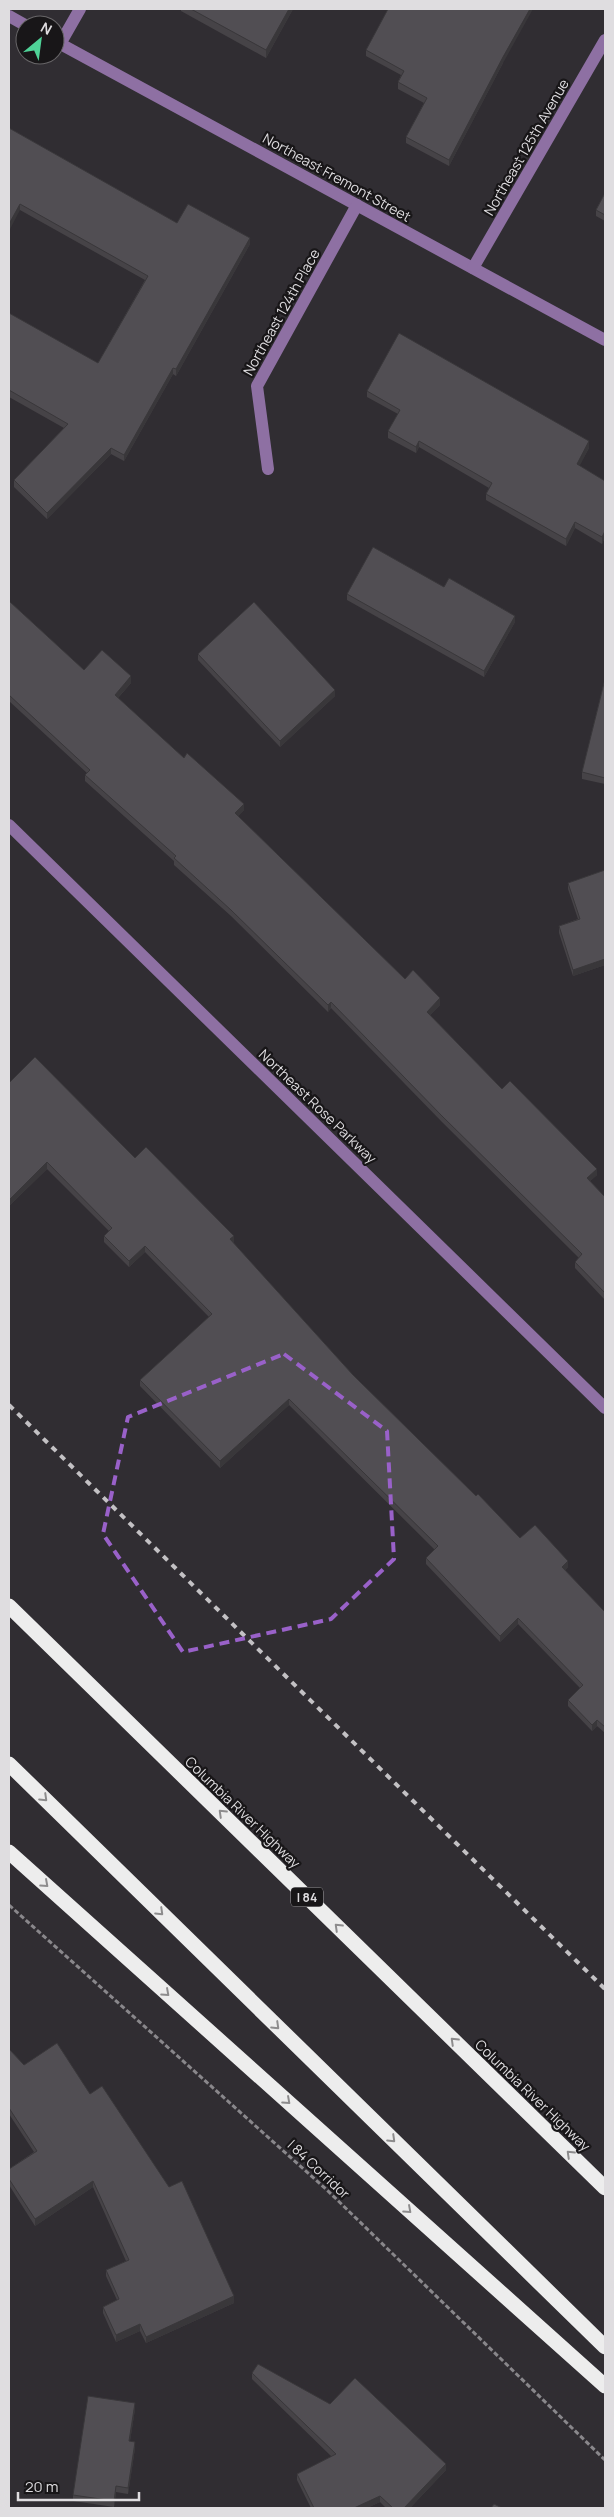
<svg xmlns="http://www.w3.org/2000/svg" width="614" height="2517" viewBox="0 0 614 2517" font-family="Manrope,sans-serif">
<style>
.lines{fill:none;stroke-linecap:round;stroke-linejoin:round}
.path{stroke:#89878b;stroke-width:3;stroke-dasharray:5 2.5;stroke-linecap:butt}
.minor{stroke:#8e70a3;stroke-width:12}
.highway{stroke:#ededed;stroke-width:15}
.rail{stroke:#c3c1c4;stroke-width:4;stroke-dasharray:6 6;stroke-linecap:butt}
.wall{fill:#464347}
.shaded-wall{fill:#39373a}
.building{fill:#514e53;stroke:#39373a}
.oneway{stroke:#8d8c8d}
.marked{fill:none;stroke:#9961c9;stroke-width:4;stroke-dasharray:10 6;stroke-linejoin:round}
.labels{text-anchor:middle;dominant-baseline:central;stroke-width:4.5;stroke-linejoin:round;paint-order:stroke}
.shield{fill:#181618;stroke:#a3a1a4;stroke-width:1}
.shield-label{font-size:12px;font-weight:bold;fill:#dfdde0}
.street-label{font-size:14px;fill:#dfdde0;stroke:#181618}
</style>
<rect width="100%" height="100%" fill="#302d32"/>
<g class="lines">
<path class="path" d="M9 1905 327 2190 605 2460"/>
<g class="minor">
<path d="M9 16 25 25"/>
<path d="M55 41 605 340"/>
<path d="M60 44 80 9"/>
<path d="M473 268 605 40"/>
<path d="M268 469 257 386 357 205"/>
<path d="M9 825 605 1408"/>
</g>
<g class="highway">
<path d="M9 1606 605 2188"/>
<path d="M9 1764 605 2347"/>
<path d="M9 1852 605 2386"/>
</g>
<path class="rail" d="M9 1405 605 1989"/>
</g>
<g class="wall">
<path d="M181 9H293L266 58 181 11Z"/>
<path d="M366 50 503 63 449 166 406 143V137L424 103 398 89V82L401 75 366 56Z"/>
<path d="M9 128 177 223 250 244 176 376 173 374 124 461 111 454 47 519 14 487V480L64 428 9 397V314L98 363 145 280 20 210Z"/>
<path d="M605 193V221L596 216V210Z"/>
<path d="M367 391 589 448 579 466 605 481V537L602 544 575 528 566 546 486 500V494L489 488 419 447 416 453 388 438V431L398 414 367 397Z"/>
<path d="M444 587 515 622 484 677 347 600V594Z"/>
<path d="M9 601 84 670 131 683 118 698 184 758 244 810 238 816 405 979 440 1005 430 1015 502 1089 597 1175 590 1181 605 1197V1300L575 1268V1262L579 1258 442 1122 331 1008 328 1012 231 916 174 865V861L85 781V775L87 773 9 701Z"/>
<path d="M198 654 335 696 280 747 198 660Z"/>
<path d="M605 679V784L582 779V772Z"/>
<path d="M605 870V965L573 976 559 933V926L578 919 568 889V883Z"/>
<path d="M9 1083 135 1158 234 1242 233 1243 353 1375 476 1496 520 1538 568 1567 565 1570 605 1612V1733L597 1726 592 1731 568 1706V1700L580 1688 518 1624 500 1642 426 1564V1558L435 1550 289 1405 220 1468 140 1386V1380L209 1317 145 1252 129 1267 104 1242V1236L109 1231 47 1169 9 1206Z"/>
<path d="M9 2049 24 2065 90 2094 234 2303 146 2343 140 2331 116 2342 103 2313V2307L117 2300 106 2276V2270L126 2261 93 2187 35 2226 9 2185V2169L34 2152 9 2114Z"/>
<path d="M252 2373 446 2470 410 2508H386L380 2502 367 2508H311L297 2480V2474L332 2457 252 2379Z"/>
<path d="M135 2409 130 2441 135 2448 128 2494 116 2492 114 2507 73 2501V2495Z"/>
</g>
<g class="shaded-wall">
<path d="M289 9H293L266 58V50Z"/>
<path d="M530 9H533L503 63 449 166V160L503 57Z"/>
<path d="M20 204V210L9 231V224Z"/>
<path d="M250 238V244L176 376V369Z"/>
<path d="M173 368V374L124 461V455Z"/>
<path d="M419 441V447L416 453V447Z"/>
<path d="M589 441V448L577 471V464Z"/>
<path d="M111 448V454L47 519V513Z"/>
<path d="M575 522V528L566 546V539Z"/>
<path d="M605 531V537L602 544V537Z"/>
<path d="M515 616V622L484 677V671Z"/>
<path d="M131 676V683L115 701V695Z"/>
<path d="M335 690V696L280 747V741Z"/>
<path d="M244 804V810L235 820V813Z"/>
<path d="M605 959V965L573 976V970Z"/>
<path d="M440 998V1005L427 1018V1012Z"/>
<path d="M331 1002V1008L328 1012V1005Z"/>
<path d="M47 1162V1169L9 1206V1200Z"/>
<path d="M597 1169V1175L587 1184V1178Z"/>
<path d="M234 1236V1242L230 1246V1239Z"/>
<path d="M145 1246V1252L129 1267V1261Z"/>
<path d="M289 1399V1405L220 1468V1461Z"/>
<path d="M568 1561V1567L562 1573V1567Z"/>
<path d="M518 1618V1624L500 1642V1636Z"/>
<path d="M597 1720V1726L592 1731V1725Z"/>
<path d="M93 2181V2187L35 2226V2219Z"/>
<path d="M234 2296V2303L146 2343V2337Z"/>
<path d="M140 2324V2331L116 2342V2335Z"/>
<path d="M135 2403V2409L129 2447V2441Z"/>
<path d="M135 2442V2448L128 2494V2488Z"/>
<path d="M446 2464V2470L410 2508H404Z"/>
<path d="M116 2486V2492L114 2507V2501Z"/>
<path d="M380 2496V2502L367 2508H354Z"/>
</g>
<g class="building">
<path d="M191 9H289L266 50Z"/>
<path d="M388 9H530L503 57 449 160 406 137 427 98 398 82 404 71 366 50Z"/>
<path d="M9 128 177 223 188 204 250 238 176 369 173 368 124 455 111 448 47 513 14 480 68 424 9 390V313L98 363 148 276 20 204 9 224Z"/>
<path d="M605 193V215L596 210Z"/>
<path d="M399 333 589 441 577 464 605 481V531L602 537 575 522 566 539 486 494 492 483 419 441 416 447 388 431 400 410 367 391Z"/>
<path d="M373 547 444 587 449 578 515 616 484 671 347 594Z"/>
<path d="M9 601 84 670 102 650 131 676 115 695 184 758 187 753 244 804 235 813 405 979 413 970 440 998 427 1012 502 1089 510 1081 597 1169 587 1178 605 1197V1293L575 1262 582 1254 442 1116 331 1002 328 1005 231 910 174 858 176 856 85 775 90 770 9 695Z"/>
<path d="M254 602 335 690 280 741 198 654Z"/>
<path d="M605 679V778L582 772Z"/>
<path d="M605 870V959L573 970 559 926 580 919 568 883Z"/>
<path d="M35 1057 135 1158 146 1147 234 1236 230 1239 353 1375 476 1496 478 1494 520 1538 535 1525 568 1561 562 1567 605 1612V1727L597 1720 592 1725 568 1700 583 1685 518 1618 500 1636 426 1558 438 1546 289 1399 220 1461 140 1380 212 1314 145 1246 129 1261 104 1236 112 1228 47 1162 9 1200V1083Z"/>
<path d="M57 2043 90 2094 102 2086 169 2187 182 2181 234 2296 146 2337 140 2324 116 2335 103 2307 119 2299 106 2270 129 2260 93 2181 35 2219 9 2179V2169L37 2151 9 2108V2049L24 2065Z"/>
<path d="M258 2364 330 2404 355 2378 446 2464 404 2508H393L380 2496 354 2508H314L297 2474 336 2454 252 2373Z"/>
<path d="M88 2396 135 2403 129 2441 135 2442 128 2488 116 2486 114 2501 73 2495Z"/>
<path d="M494 2504 502 2508H491Z"/>
</g>
<defs><path id="oneway-chevron" d="M-2-3.5L2.5 0L-2 3.5" fill="none" stroke-width="1.6" stroke-linecap="round" stroke-linejoin="round" transform="scale(1.25)"/></defs>
<g class="oneway">
<use href="#oneway-chevron" transform="translate(44 1798) rotate(44)"/>
<use href="#oneway-chevron" transform="translate(222 1813) rotate(-136)"/>
<use href="#oneway-chevron" transform="translate(45 1884) rotate(42)"/>
<use href="#oneway-chevron" transform="translate(160 1912) rotate(44)"/>
<use href="#oneway-chevron" transform="translate(338 1927) rotate(-136)"/>
<use href="#oneway-chevron" transform="translate(166 1993) rotate(42)"/>
<use href="#oneway-chevron" transform="translate(276 2026) rotate(44)"/>
<use href="#oneway-chevron" transform="translate(454 2041) rotate(-136)"/>
<use href="#oneway-chevron" transform="translate(287 2101) rotate(42)"/>
<use href="#oneway-chevron" transform="translate(392 2139) rotate(44)"/>
<use href="#oneway-chevron" transform="translate(570 2154) rotate(-136)"/>
<use href="#oneway-chevron" transform="translate(408 2210) rotate(42)"/>
</g>
<path class="marked" d="M284 1354 387 1431 394 1559 331 1619 183 1652 103 1534 128 1417Z"/>
<g class="labels">
<rect class="shield" x="291" y="1887.5" width="32" height="19" rx="4"/>
<g class="shield-label">
<text x="307" y="1897">I 84</text>
</g>
<g class="street-label">
<text transform="translate(526 147) rotate(-60)">Northeast 125th Avenue</text>
<text transform="translate(337 177) rotate(29)">Northeast Fremont Street</text>
<text transform="translate(281 312) rotate(-61)">Northeast 124th Place</text>
<text transform="translate(318 1106) rotate(44)">Northeast Rose Parkway</text>
<text transform="translate(243 1812) rotate(44)">Columbia River Highway</text>
<text transform="translate(533 2095) rotate(44)">Columbia River Highway</text>
<text transform="translate(319 2169) rotate(43)">I 84 Corridor</text>
</g>
</g>
<rect width="614" height="2517" fill="none" stroke="#dfdde0" stroke-width="20"/>
<g transform="translate(40 40) rotate(29)"><circle r="24" fill="#181618" stroke="#686668"/>
<path d="M0-4L9 19L0 12L-9 19Z" fill="#4fd398"/>
<text y="-8" font-size="14" font-weight="bold" text-anchor="middle" fill="#dfdde0">N</text>
</g>
<path d="M18 2492v8h121v-8" fill="none" stroke="#dfdde0" stroke-width="2.5"/>
<text x="25" y="2492" font-size="15" fill="#dfdde0" stroke="#181618" stroke-width="4" paint-order="stroke">20 m</text>
</svg>
